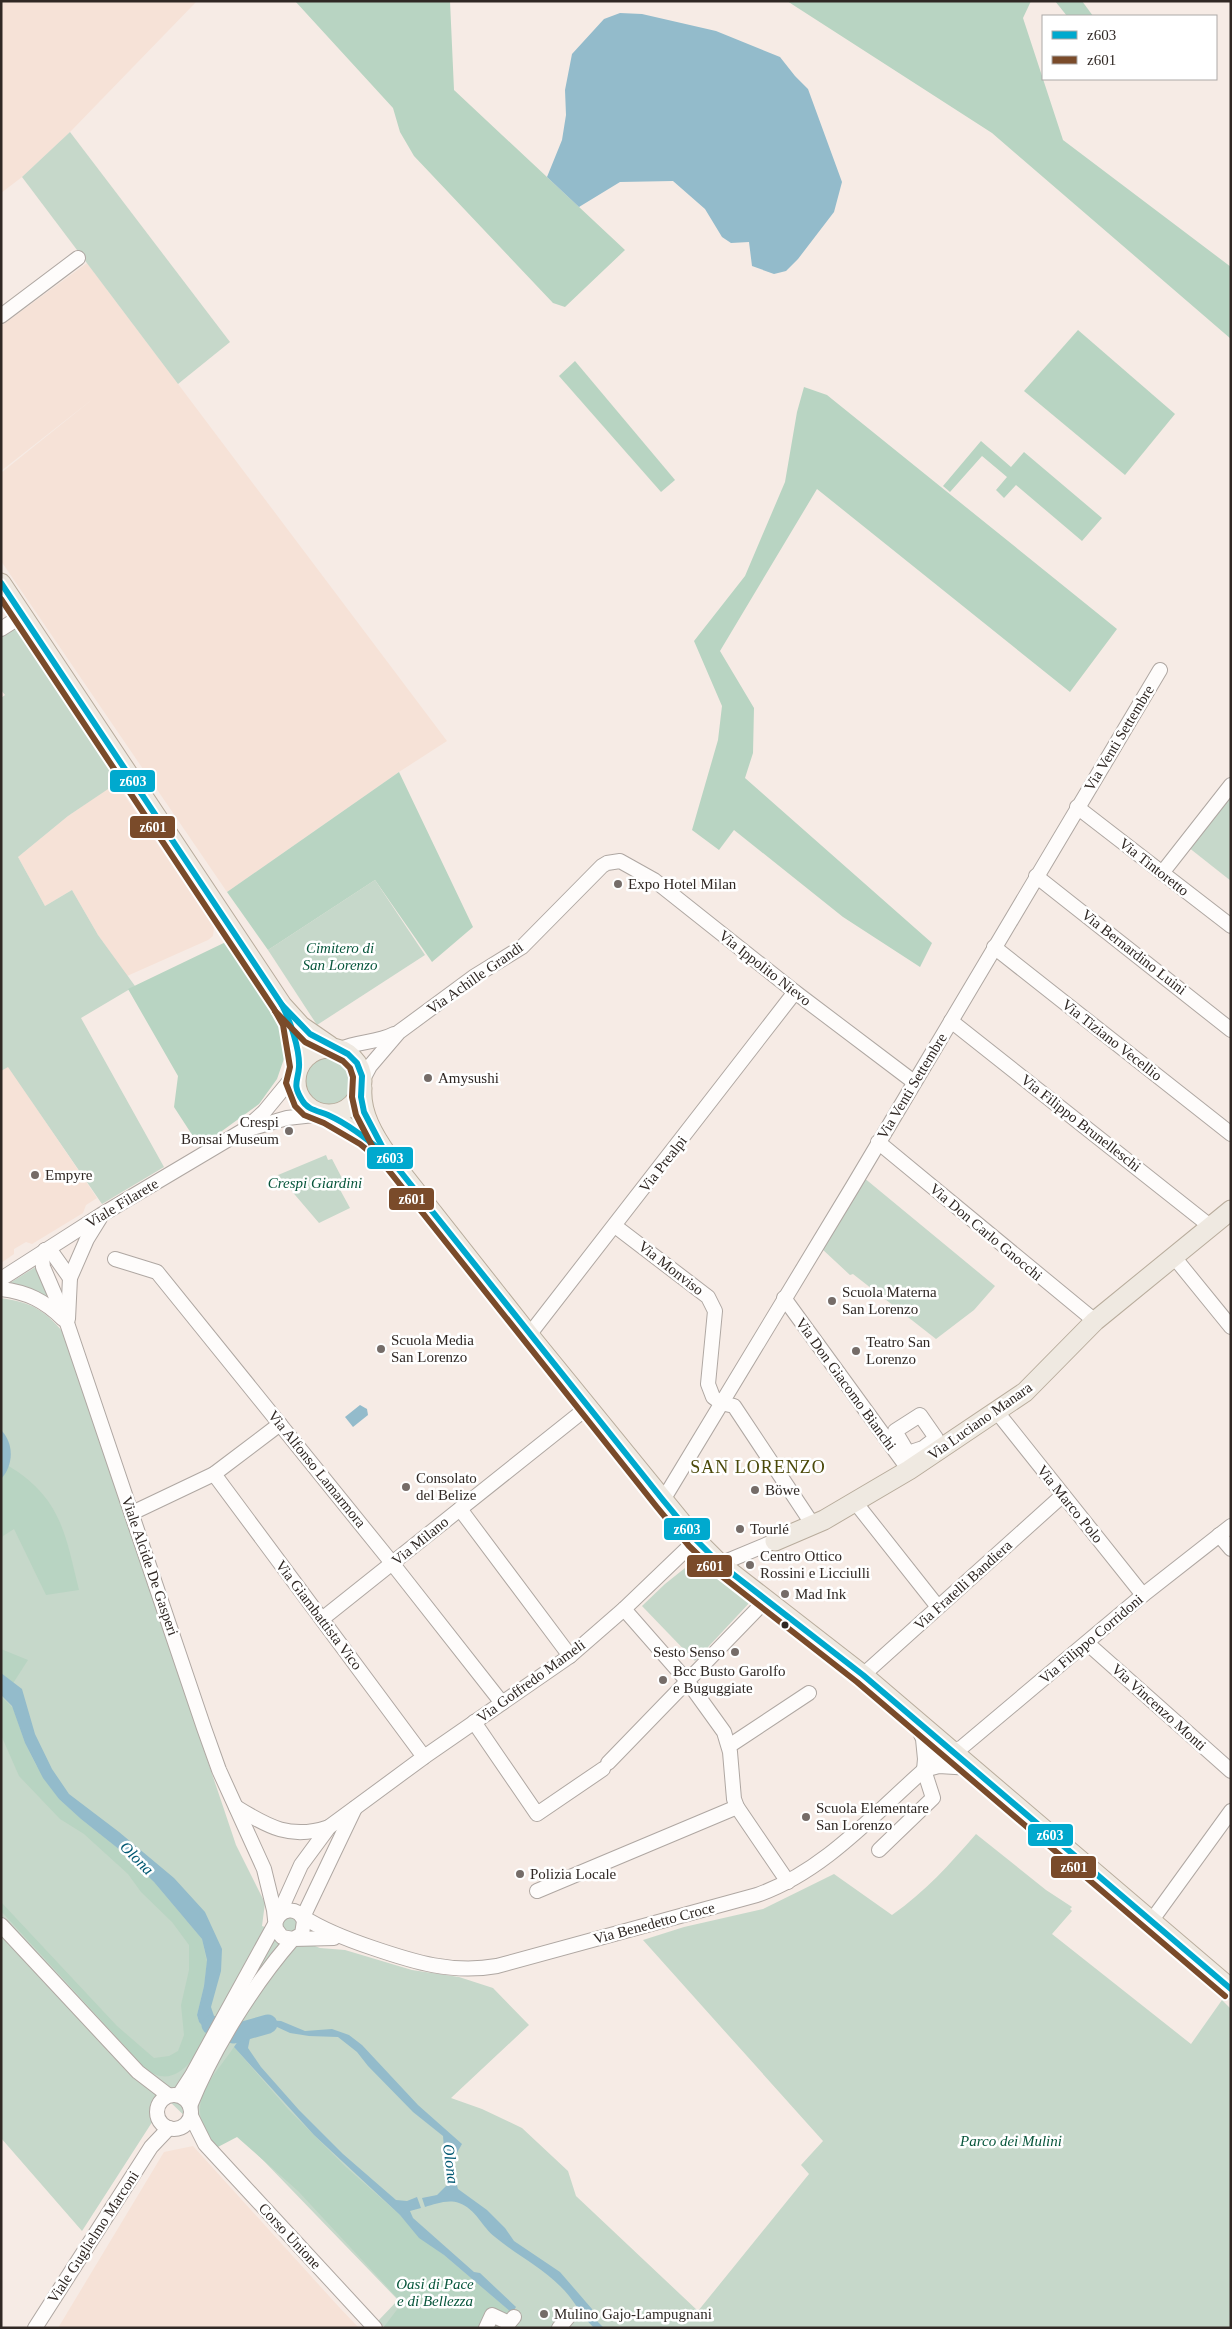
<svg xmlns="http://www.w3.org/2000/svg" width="1232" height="2329" viewBox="0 0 1232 2329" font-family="Georgia,serif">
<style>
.built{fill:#f6e2d7}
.green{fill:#c6d8ca}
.forest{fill:#b8d4c2}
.water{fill:#93bbcb}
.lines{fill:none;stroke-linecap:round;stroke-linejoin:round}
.river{stroke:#93bbcb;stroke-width:19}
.minor-casing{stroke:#afa7a2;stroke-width:16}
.major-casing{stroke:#b8ac9c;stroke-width:21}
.minor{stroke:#fefcfb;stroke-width:14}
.major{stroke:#efe9e1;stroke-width:19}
.bus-1-casing{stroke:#fff;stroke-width:10}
.bus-2-casing{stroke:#fff;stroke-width:10}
.bus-1{stroke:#00a9ce;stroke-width:6}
.bus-2{stroke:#7a4b2a;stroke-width:6}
.poi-dot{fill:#756c68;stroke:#fff;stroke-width:2}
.bus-dot{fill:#302824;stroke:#fff;stroke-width:2}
.labels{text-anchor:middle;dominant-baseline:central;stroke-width:5;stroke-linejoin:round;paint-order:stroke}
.street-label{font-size:15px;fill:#302824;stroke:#fff}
.poi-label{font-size:15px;fill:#302824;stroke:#fff;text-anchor:start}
.park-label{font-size:15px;font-style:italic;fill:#08563c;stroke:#fff}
.water-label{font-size:16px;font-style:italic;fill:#005872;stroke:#fff}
.quarter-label{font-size:18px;letter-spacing:1px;fill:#4b4909;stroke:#fff}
.line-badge{stroke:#fff;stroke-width:2}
.badge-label{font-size:14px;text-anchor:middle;font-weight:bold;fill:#fff}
</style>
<rect width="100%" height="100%" fill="#f6ebe5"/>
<g class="built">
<path d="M1 1H197L70 132 22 177 1 193Z"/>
<path d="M87 263 447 741 399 772 227 892 1 561V473L94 398 1 471V326Z"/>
<path d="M116 783 214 927 213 936 208 940 127 976 98 935 72 890 45 906 18 857 68 816Z"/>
<path d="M8 1066 97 1198 86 1205 83 1213 32 1244 26 1242 14 1249V1254L1 1263V1071Z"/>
<path d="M193 2146 339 2307 359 2328H58L164 2152Z"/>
</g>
<g class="green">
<path d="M70 132 230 342 178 384 22 177Z"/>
<path d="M18 625 119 775 120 781 68 816 18 857 45 906 72 890 98 935 135 986 81 1018 164 1167 102 1204 8 1067 1 1071V698L5 695 1 690V631Z"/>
<path d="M1231 793V881L1188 847Z"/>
<path d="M375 880 425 955 317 1025 268 950Z"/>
<circle cx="329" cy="1081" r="24"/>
<path d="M326 1155 328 1160 332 1159 344 1182 338 1186 350 1208 319 1223 278 1175Z"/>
<path d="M863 1177 995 1286 974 1310 936 1339 853 1274 850 1275 821 1248Z"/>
<path d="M37 1266 52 1305 5 1286Z"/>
<path d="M1 1298C33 1303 43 1309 64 1333L124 1515 127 1516 147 1577 146 1578 236 1845 265 1903 262 1926 279 1932 282 1914 301 1918 294 1938 320 1948 345 1950 412 1970 459 1977 493 1988 529 2025 451 2098 482 2109 522 2128 568 2171 576 2196 698 2311 809 2174 801 2165 823 2141 643 1940 684 1927 763 1909 834 1874 892 1915C926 1891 949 1865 976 1834L1046 1890 1072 1907 1070 1909 1072 1911 1052 1934 1191 2044 1222 2000 1231 2009V2328H385L378 2321 398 2300 234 2130 216 2146 167 2099 82 2231 1 2138Z"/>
<path d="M700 1556 752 1600 695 1661 642 1606 665 1584Z"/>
</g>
<g class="forest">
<path d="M295 1H450L454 90 625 250 565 307 553 303 414 156 400 132 393 108Z"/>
<path d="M787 1H1031L1023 18 1063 140 1231 267V339L992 133Z"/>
<path d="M1055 1H1082L1093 16H1067Z"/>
<path d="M1078 330 1175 414 1125 475 1024 391Z"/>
<path d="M575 361 675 480 661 492 559 376Z"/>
<path d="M804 387 827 395 1117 629 1070 692 817 489 720 651 754 708 753 753 745 778 932 943 920 967 843 917 734 830 719 850 692 830 718 740 722 706 694 641 745 576 785 482 797 412Z"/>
<path d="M981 441 1011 467 1024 452 1102 518 1082 541 1016 485 1004 498 996 490 1007 477 982 456 950 492 943 486Z"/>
<path d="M399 772 473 927 432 962 375 880 268 950 227 892Z"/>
<path d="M230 940 282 1023 286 1053 277 1079 259 1104 200 1147 174 1107 178 1076 128 989Z"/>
<path d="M7 1465C61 1497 65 1533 79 1590L46 1595 14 1529 3 1536 1 1541V1469Z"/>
<path d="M1 1649 28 1660 12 1685 1 1678Z"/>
<path d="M1 1696 13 1708 25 1743 36 1765 59 1799 81 1819 120 1850 154 1882 202 1939 207 1962 204 1986 197 2015 199 2022 209 2033C196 2057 174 2094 144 2067L1 1911V1902L117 2026 154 2058 169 2056 178 2051 184 2035 181 2005 189 1970V1945L172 1922 141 1892 128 1874 84 1834 60 1819 19 1776 1 1735Z"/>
<path d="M234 2047 288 2109 346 2167 400 2215 423 2240 444 2255 512 2313 483 2328H383L402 2303 298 2191 237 2137 216 2148C182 2105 209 2083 234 2047Z"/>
</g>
<g class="water">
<path d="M620 13 642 14 716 31 780 57 795 76 808 89 842 182 834 212 798 259 786 271 774 274 752 266 749 242 731 243 722 237 705 209 673 181 620 182 579 207 547 177 562 140 566 115 565 90 572 54 604 19Z"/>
<path d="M360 1405 367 1409 368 1415 353 1427 345 1417Z"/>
<path d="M1 1430C14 1443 14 1465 1 1479Z"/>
<path d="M1 1673 22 1689 35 1734 52 1769 69 1794 119 1832 174 1878 205 1912 222 1949 221 1971 211 2007 214 2016 219 2019 209 2033 199 2022 197 2015 204 1986 207 1960 202 1939 154 1882 120 1850 81 1819 59 1799 43 1778 25 1743 12 1706 1 1695Z"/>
<path d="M265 2020 281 2021 305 2031 332 2029 349 2035 362 2045 418 2105 462 2144 454 2158 452 2168 458 2189 487 2210 505 2228 514 2241 560 2272 592 2309 594 2318 604 2328H594C581 2315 573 2298 560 2286 541 2267 515 2254 495 2237 482 2227 476 2209 459 2203 448 2199 435 2204 425 2207L422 2198 437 2195 447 2185 443 2136 413 2112 368 2066 357 2052 338 2037 309 2036 290 2033 277 2027 264 2028 250 2038 248 2048 261 2067 299 2110 343 2154 396 2200 407 2201 417 2197 421 2208 410 2211 413 2218 474 2272 480 2273 516 2307 512 2313 444 2255 419 2238 400 2215 314 2135 234 2047 248 2026Z"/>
</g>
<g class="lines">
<path class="river" d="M211 2025 233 2034 268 2024"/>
<g class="minor-casing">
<g id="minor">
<path d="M1 316 78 258"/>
<path d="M1 629 23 615"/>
<path d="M1077 807 1231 926"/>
<path d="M1162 873 1231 785"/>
<path d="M1036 876 1231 1030"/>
<path d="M994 947 1231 1134"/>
<path d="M951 1021 1210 1226"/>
<path d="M341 1049C357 1041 377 1043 394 1034"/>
<path d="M362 1081 370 1066 399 1032 475 976 522 947 602 866 607 863 620 861 654 880 795 992 914 1082"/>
<path d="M249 1129 287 1118 323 1114"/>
<path d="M878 1142 1095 1321"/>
<path d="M615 1226 708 1297 715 1311 708 1384 713 1397 721 1403"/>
<path d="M45 1250 42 1258 43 1267 67 1323 204 1728 219 1770 264 1869 274 1910 276 1929 282 1937 293 1939 302 1934 304 1921C298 1905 279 1908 275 1924L192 2075 179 2095"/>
<path d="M45 1250 53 1254 70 1278"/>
<path d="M1174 1257 1231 1327"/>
<path d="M115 1259 157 1272 392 1563 502 1703"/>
<path d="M1 1279 101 1215 244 1130 264 1112 297 1072"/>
<path d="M1 1289C27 1292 45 1301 63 1319"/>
<path d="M784 1298 909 1470"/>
<path d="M68 1319 70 1278 87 1239 100 1218"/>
<path d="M529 1335 795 992"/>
<path d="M721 1403 734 1406 813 1525"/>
<path d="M997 1412 1143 1595"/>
<path d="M923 1448 908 1453 895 1431 920 1415 936 1438 923 1448 926 1459"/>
<path d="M214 1474 424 1757"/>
<path d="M663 1500 853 1186 1160 670"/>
<path d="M855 1502 938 1607"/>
<path d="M460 1509 570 1656"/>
<path d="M132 1513 214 1474 280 1424"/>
<path d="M1219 1535 1231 1549"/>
<path d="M720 1564 775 1541"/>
<path d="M624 1609 688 1682 724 1732 730 1752 734 1799 737 1807 788 1882"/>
<path d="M322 1619 588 1407"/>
<path d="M1087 1643 1231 1771"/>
<path d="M863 1675 1063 1495"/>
<path d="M474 1722 537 1814 603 1769"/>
<path d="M729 1746 809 1693"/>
<path d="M608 1763 766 1600"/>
<path d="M924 1770 939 1766 971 1768"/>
<path d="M236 1807C268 1827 291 1840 329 1827"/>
<path d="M355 1808 303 1917C325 1931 349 1940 373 1948 414 1962 452 1974 497 1966L757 1895C823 1872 873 1815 924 1770 937 1748 940 1755 961 1748L1143 1595 1231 1526"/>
<path d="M879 1850 933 1798 924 1770 925 1759 923 1739 916 1723"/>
<path d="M537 1891 737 1807"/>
<path d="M278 1916 301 1865 329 1827 424 1757 570 1656 624 1609 696 1540"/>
<path d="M1152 1920 1231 1811"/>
<path d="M1 1925 138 2072 168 2095"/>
<circle cx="174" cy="2112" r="17"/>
<path d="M190 2106C213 2049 253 1985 293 1939L334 1938"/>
<path d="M191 2116 205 2144 375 2328"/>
<path d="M35 2328 151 2147 169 2128"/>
<path d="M486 2328 492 2315 509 2323 514 2317"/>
<path d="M559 2328 569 2316"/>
</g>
</g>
<g class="major-casing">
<g id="major">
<path d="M1 583 282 1005 301 1026 330 1046"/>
<path d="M287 1015 294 1037 299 1067"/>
<circle cx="329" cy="1081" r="33"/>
<path d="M362 1088C360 1113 374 1136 388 1156L529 1335 696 1540 720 1564 863 1675 1231 1989"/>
<path d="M328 1115 380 1148"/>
<path d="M775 1541 824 1520 909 1470 1025 1392 1095 1321 1231 1210"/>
</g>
</g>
<use href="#minor" class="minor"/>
<use href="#major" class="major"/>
<g class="bus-1-casing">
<g id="bus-1">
<path d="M1 583 282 1005C290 1020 300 1050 299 1067 298 1082 292 1084 302 1100 307 1110 319 1111 328 1115 350 1125 369 1141 388 1156L663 1500 696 1540 720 1564 863 1675 1231 1989"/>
<path d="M282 1005 310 1034 348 1054 357 1063 362 1076 361 1097 364 1112 386 1154"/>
</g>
</g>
<g class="bus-2-casing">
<g id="bus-2">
<path d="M1 599 274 1009 283 1025 290 1067 286 1083 295 1106 304 1115 324 1123 360 1144 382 1162 656 1506 689 1546 715 1571 857 1682 1225 1996"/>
<path d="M275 1011 305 1042 343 1061 350 1068 353 1077 352 1097 356 1115 379 1159"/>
</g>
</g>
<use href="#bus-1" class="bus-1"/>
<use href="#bus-2" class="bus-2"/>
</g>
<g class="poi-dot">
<circle cx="618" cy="884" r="5"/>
<circle cx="428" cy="1078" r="5"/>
<circle cx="289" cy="1131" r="5"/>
<circle cx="35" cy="1175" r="5"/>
<circle cx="832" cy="1301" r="5"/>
<circle cx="381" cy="1349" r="5"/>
<circle cx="856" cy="1351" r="5"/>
<circle cx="406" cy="1487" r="5"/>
<circle cx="755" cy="1490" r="5"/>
<circle cx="740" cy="1529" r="5"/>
<circle cx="750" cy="1565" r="5"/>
<circle cx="785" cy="1594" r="5"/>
<circle cx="735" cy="1652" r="5"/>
<circle cx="663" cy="1680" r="5"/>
<circle cx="806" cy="1817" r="5"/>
<circle cx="520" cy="1874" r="5"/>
<circle cx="544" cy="2314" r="5"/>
</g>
<circle class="bus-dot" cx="785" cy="1625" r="4.5"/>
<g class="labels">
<g class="street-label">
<text transform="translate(1119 738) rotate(-59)">Via Venti Settembre</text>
<text transform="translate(1154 867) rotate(38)">Via Tintoretto</text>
<text transform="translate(1134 952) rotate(38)">Via Bernardino Luini</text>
<text transform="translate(765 968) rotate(38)">Via Ippolito Nievo</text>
<text transform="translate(475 978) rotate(-35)">Via Achille Grandi</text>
<text transform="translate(1112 1040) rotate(38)">Via Tiziano Vecellio</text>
<text transform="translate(912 1086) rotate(-59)">Via Venti Settembre</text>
<text transform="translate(1081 1123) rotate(38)">Via Filippo Brunelleschi</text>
<text transform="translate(663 1164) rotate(-52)">Via Prealpi</text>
<text transform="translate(122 1203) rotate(-31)">Viale Filarete</text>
<text transform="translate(986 1232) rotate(40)">Via Don Carlo Gnocchi</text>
<text transform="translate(671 1268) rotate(38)">Via Monviso</text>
<text transform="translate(846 1384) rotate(54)">Via Don Giacomo Bianchi</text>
<text transform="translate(980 1421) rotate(-35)">Via Luciano Manara</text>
<text transform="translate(317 1469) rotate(51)">Via Alfonso Lamarmora</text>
<text transform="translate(1070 1504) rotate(51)">Via Marco Polo</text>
<text transform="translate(420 1541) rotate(-39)">Via Milano</text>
<text transform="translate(150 1566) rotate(71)">Viale Alcide De Gasperi</text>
<text transform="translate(963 1585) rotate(-42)">Via Fratelli Bandiera</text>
<text transform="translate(319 1615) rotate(53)">Via Giambattista Vico</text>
<text transform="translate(1091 1639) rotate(-40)">Via Filippo Corridoni</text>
<text transform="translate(531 1681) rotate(-36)">Via Goffredo Mameli</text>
<text transform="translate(1159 1707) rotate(42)">Via Vincenzo Monti</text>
<text transform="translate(654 1923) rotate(-15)">Via Benedetto Croce</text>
<text transform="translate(290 2236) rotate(47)">Corso Unione</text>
<text transform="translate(93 2237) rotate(-57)">Viale Guglielmo Marconi</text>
</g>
<g class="poi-label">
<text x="628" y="884">Expo Hotel Milan</text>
<text x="438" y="1078">Amysushi</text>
<text x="279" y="1122" text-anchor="end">Crespi<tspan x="279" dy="17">Bonsai Museum</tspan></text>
<text x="45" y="1175">Empyre</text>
<text x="842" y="1292">Scuola Materna<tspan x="842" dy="17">San Lorenzo</tspan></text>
<text x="391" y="1340">Scuola Media<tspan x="391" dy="17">San Lorenzo</tspan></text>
<text x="866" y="1342">Teatro San<tspan x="866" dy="17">Lorenzo</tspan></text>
<text x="416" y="1478">Consolato<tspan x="416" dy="17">del Belize</tspan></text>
<text x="765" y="1490">Böwe</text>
<text x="750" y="1529">Tourlé</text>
<text x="760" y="1556">Centro Ottico<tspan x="760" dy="17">Rossini e Licciulli</tspan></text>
<text x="795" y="1594">Mad Ink</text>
<text x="725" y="1652" text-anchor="end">Sesto Senso</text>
<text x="673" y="1671">Bcc Busto Garolfo<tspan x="673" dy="17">e Buguggiate</tspan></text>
<text x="816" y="1808">Scuola Elementare<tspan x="816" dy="17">San Lorenzo</tspan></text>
<text x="530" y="1874">Polizia Locale</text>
<text x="554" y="2314">Mulino Gajo-Lampugnani</text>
</g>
<g class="park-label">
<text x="340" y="948">Cimitero di<tspan x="340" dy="17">San Lorenzo</tspan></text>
<text x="315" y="1183">Crespi Giardini</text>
<text x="1011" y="2141">Parco dei Mulini</text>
<text x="435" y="2284">Oasi di Pace<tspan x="435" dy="17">e di Bellezza</tspan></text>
</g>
<g class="water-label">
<text transform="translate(137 1858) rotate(45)">Olona</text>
<text transform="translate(451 2164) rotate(83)">Olona</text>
</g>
<g class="quarter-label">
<text x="758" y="1467">SAN LORENZO</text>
</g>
</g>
<g class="line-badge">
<rect x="109" y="769" width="47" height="24" rx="5" fill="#00a9ce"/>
<rect x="129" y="815" width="47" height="24" rx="5" fill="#7a4b2a"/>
<rect x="366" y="1146" width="48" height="24" rx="5" fill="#00a9ce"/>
<rect x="388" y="1187" width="47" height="24" rx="5" fill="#7a4b2a"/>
<rect x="663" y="1517" width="48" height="24" rx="5" fill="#00a9ce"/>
<rect x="686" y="1554" width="47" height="24" rx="5" fill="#7a4b2a"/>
<rect x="1027" y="1823" width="47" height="24" rx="5" fill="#00a9ce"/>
<rect x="1050" y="1855" width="47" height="24" rx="5" fill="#7a4b2a"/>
</g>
<g class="badge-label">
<text x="133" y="786">z603</text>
<text x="153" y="832">z601</text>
<text x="390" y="1163">z603</text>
<text x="412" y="1204">z601</text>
<text x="687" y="1534">z603</text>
<text x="710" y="1571">z601</text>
<text x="1050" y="1840">z603</text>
<text x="1074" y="1872">z601</text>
</g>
<rect width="1232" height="2329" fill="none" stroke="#302824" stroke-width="5"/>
<rect x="1042" y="15" width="175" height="65" fill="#ffffff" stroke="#aca9a7"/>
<rect x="1052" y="31" width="25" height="8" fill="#00a9ce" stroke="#aca9a7"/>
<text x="1087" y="40" font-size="15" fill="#302824">z603</text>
<rect x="1052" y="56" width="25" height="8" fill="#7a4b2a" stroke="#aca9a7"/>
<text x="1087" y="65" font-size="15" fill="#302824">z601</text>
</svg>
